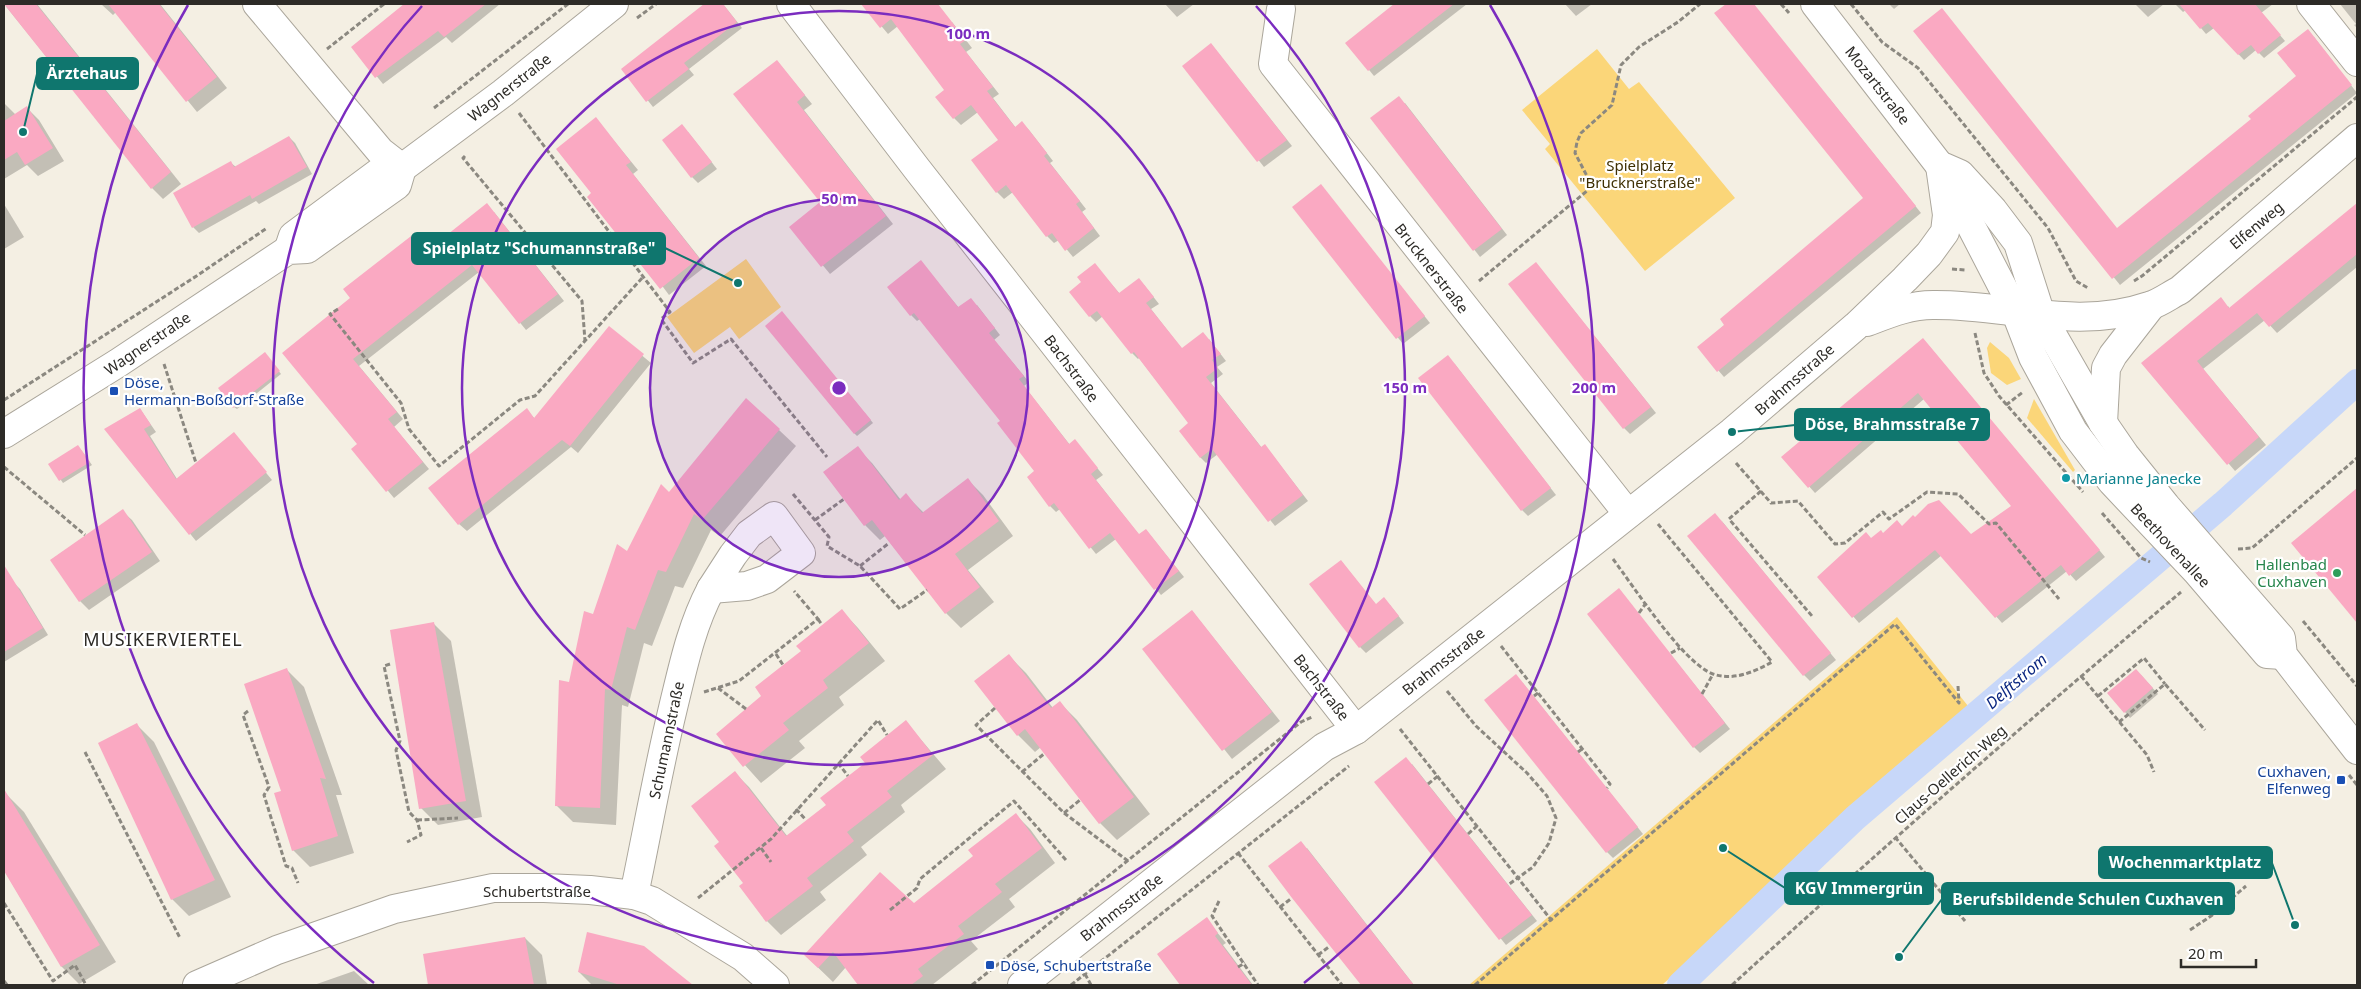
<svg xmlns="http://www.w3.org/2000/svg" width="2361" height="989" viewBox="0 0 2361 989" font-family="'Noto Sans',sans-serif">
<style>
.green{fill:#fbd679}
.shadow{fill:#0003}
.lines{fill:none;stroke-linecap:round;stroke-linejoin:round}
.canal{stroke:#c7d7f9;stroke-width:26}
.building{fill:#faa9c2}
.minor-casing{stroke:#aba69b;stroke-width:30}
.path{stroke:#8b8880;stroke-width:3;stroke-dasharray:5 2.5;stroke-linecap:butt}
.minor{stroke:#fff;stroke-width:28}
.ring{fill:none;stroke:#7b2cbf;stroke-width:2.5}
.transit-dot{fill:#1a4fb4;stroke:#fff;stroke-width:2}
.culture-dot{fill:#0f9aa8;stroke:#fff;stroke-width:2}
.leisure-dot{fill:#2e9e5b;stroke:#fff;stroke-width:2}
.labels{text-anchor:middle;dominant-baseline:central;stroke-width:4.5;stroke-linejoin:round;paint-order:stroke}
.street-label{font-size:15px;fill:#2d2b27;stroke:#fff}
.park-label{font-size:15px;fill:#3f3003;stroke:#fff}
.transit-label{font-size:15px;fill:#164399;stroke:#fff;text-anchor:start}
.culture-label{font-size:15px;fill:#0d838f;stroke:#fff;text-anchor:start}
.leisure-label{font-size:15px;fill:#27864d;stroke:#fff;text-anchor:end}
.water-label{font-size:16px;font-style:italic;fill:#0b2781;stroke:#fff}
.quarter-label{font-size:18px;letter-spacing:1px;fill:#2d2b27;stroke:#fff}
.centre{fill:#7b2cbf;stroke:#fff;stroke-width:2.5}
.ring-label{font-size:15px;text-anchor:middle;font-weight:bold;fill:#7b2cbf;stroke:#fff;stroke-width:4.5;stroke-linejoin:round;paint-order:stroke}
.leader{fill:none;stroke:#0f766e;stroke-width:2}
.callout-dot{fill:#0f766e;stroke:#fff;stroke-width:2}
.callout{fill:#0f766e;stroke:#0f766e;stroke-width:2}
.callout-label{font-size:16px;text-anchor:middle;font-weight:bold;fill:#fff}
</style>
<rect width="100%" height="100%" fill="#f4efe3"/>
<g class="green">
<path d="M1597 49 1629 89 1639 82 1735 198 1645 271 1545 149 1550 144 1522 110Z"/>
<path d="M746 259 781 307 739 339 730 327 694 353 667 317Z"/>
<path d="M1990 342 2009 358 2021 379 2007 385 1991 373 1987 348Z"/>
<path d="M2034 399 2075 470 2073 472 2027 418Z"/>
<path d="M1897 617 1972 711 1662 985H1469Z"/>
</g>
<g class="shadow">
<path d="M4 4H37L181 184 163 199 152 188Z"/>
<path d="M101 4H160L227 88 197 112 116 12 113 15Z"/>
<path d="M406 4 418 5 500 4 452 43 446 37 383 84 353 47Z"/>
<path d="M707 4H723L742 28 689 69 694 75 653 107 623 69Z"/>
<path d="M863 4H919L934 23 952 22 972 48 966 52 999 94 993 98 1016 128 1022 123 1029 130 1053 161 1050 163 1086 209 1082 212 1100 236 1073 257 1059 240 1054 243 1047 236 1013 192 1004 199 997 192 999 140 978 112 961 125 954 118 946 90 898 26 888 34Z"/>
<path d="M1165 4H1194L1177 17Z"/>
<path d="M1397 4H1467L1374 76 1347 43Z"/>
<path d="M1565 4H1592L1576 16Z"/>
<path d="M1889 4H1900L1894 9Z"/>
<path d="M2135 4H2164L2148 17Z"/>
<path d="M2175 4H2273L2261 13 2285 41 2264 58 2256 50 2244 60 2214 28 2206 34 2186 10 2183 12Z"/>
<path d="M2340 4H2357V28L2354 25 2356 24Z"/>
<path d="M1915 31 2117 229 2253 120 2298 77 2314 37 2357 93 2120 285Z"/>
<path d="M1211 44 1292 146 1264 167 1184 66Z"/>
<path d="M777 61 812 104 804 110 893 224 830 274 791 227 822 203Z"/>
<path d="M1829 98 1921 213 1724 377 1699 348 1865 198Z"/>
<path d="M4 103 16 115 27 108 39 120 64 161 38 176 27 165 4 179Z"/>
<path d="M1405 103 1507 235 1480 257 1372 118Z"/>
<path d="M596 119 638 170 633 174 706 266 669 295 593 193Z"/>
<path d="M688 132 717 169 698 183 692 177Z"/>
<path d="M289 137 295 143 312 174 259 204 256 201 199 233 193 227 231 163 236 167Z"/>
<path d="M1321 186 1430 323 1403 344 1294 207Z"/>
<path d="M4 204 24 237 4 249Z"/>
<path d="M2357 205V267L2277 333 2265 320 2203 369 2266 445 2235 471 2143 363 2228 306 2230 309Z"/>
<path d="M494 212 564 301 526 330 479 272 359 366 403 419 394 427 429 469 394 498 353 449 359 445 284 353 428 251Z"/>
<path d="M921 262 959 308 977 305 1000 335 994 340 1029 382 1024 386 1070 445 1075 441 1103 475 1096 480 1140 536 1146 530 1184 577 1161 595 1116 539 1096 554 1060 509 1056 512 1050 506 1036 471 1002 421 920 319 917 321 911 315Z"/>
<path d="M1536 263 1656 413 1630 434 1624 428Z"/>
<path d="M1095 265 1120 294 1144 285 1159 304 1151 309 1182 349 1209 339 1226 361 1217 367 1223 374 1211 383 1262 448 1270 452 1308 501 1275 526 1218 454 1206 463 1200 457 1190 424 1139 358 1138 359 1132 353 1103 316 1096 322 1090 316 1083 282Z"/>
<path d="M785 316 873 423 857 436 854 433Z"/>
<path d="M609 328 651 363 578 453 571 447 467 531 459 524 527 410 535 419Z"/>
<path d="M1929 346 2105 557 2076 581 2067 571 2002 623 1942 555 1859 623 1819 577 1872 540 1902 527 1971 535 2013 506 1924 399 1815 493 1783 457Z"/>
<path d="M267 356 281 374 237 409 234 407Z"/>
<path d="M1454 363 1556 495 1528 516 1522 510Z"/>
<path d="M747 400 796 446 720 536 711 530 683 588 675 586 652 646 644 643 628 707 622 705 616 825 573 822 556 805 570 683 594 616 628 552 670 493Z"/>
<path d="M140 409 156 432 150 436 177 479 234 434 272 480 196 541 106 430Z"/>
<path d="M857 448 872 463 901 500 906 495 924 513 968 480 983 495 1013 536 968 570 994 602 961 628 946 613 885 536 880 540 865 525 825 473Z"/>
<path d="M81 450 92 465 63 483 50 464Z"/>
<path d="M2357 490V621L2293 543Z"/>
<path d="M122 511 132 520 160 561 89 610 80 601 51 560Z"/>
<path d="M1721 520 1836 660 1810 681 1804 675Z"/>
<path d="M1341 561 1376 605H1390L1404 623 1366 653 1360 647Z"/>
<path d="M14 583 20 589 48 635 4 662V589Z"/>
<path d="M1619 590 1730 729 1700 753 1694 747Z"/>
<path d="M842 611 858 628 885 661 839 697 844 705 799 741 805 748 761 783 717 734 763 697Z"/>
<path d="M1192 611 1280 721 1232 759 1144 649Z"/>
<path d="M434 624 451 641 482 817 438 825 421 808Z"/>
<path d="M1009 656 1026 673 1053 708 1060 703 1077 720 1150 814 1117 840 1100 823 1041 747 1035 752 1018 735Z"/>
<path d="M287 670 304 687 342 795H336L354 853 310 867 293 850 282 792Z"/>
<path d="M2141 675 2158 694 2130 718 2109 693Z"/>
<path d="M1522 682 1643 834 1613 858 1607 852Z"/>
<path d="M906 722 946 769 901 805 905 812 861 847 867 855 820 892 826 900 781 935 767 921 721 842 735 773 749 787 788 837 828 805Z"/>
<path d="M137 725 154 742 231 897 189 916 172 899Z"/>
<path d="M1412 764 1537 921 1506 945 1376 783Z"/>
<path d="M7 795 24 812 116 962 79 984 62 967 4 870V797Z"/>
<path d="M1016 815 1030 829 1055 863 1009 899 1015 907 971 941 978 949 932 985H859L846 967 833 982 805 955 914 904 975 856Z"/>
<path d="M1307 848 1414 985H1363L1270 867Z"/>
<path d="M1206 919 1226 943 1223 945 1253 985H1182L1159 954Z"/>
<path d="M525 938 542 955 547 985H429L424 955Z"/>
<path d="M644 947 689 985H592L579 972Z"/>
<path d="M354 971 369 985H314Z"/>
</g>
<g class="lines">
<path class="canal" d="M1680 985 1855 818 2223 504 2357 382"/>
</g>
<g class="building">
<path d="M4 4H36L171 172 151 189Z"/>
<path d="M108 4H159L217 77 186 102Z"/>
<path d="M404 4H486L444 37 438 31 375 78 351 47Z"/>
<path d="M704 4H723L737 22 684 63 689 69 646 102 621 69Z"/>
<path d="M861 4H938L966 40 960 44 993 87 987 91 1015 127 1022 121 1047 153 1044 156 1080 201 1076 204 1094 228 1065 251 1052 233 1046 237 1006 185 996 193 971 160 998 140 971 105 953 119 935 97 944 90 891 19 880 28Z"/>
<path d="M1394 4H1454L1368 71 1345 43Z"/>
<path d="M1726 4H1754L1916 206 1717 372 1697 347 1724 325 1720 319 1863 198 1714 13Z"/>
<path d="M2179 4H2255L2281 35 2258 54 2251 45 2238 55 2208 23 2200 29Z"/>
<path d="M1942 8 2117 228 2251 119 2248 116 2296 76 2277 53 2308 29 2352 85 2112 279 1913 31Z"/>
<path d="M1211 43 1287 140 1257 162 1182 66Z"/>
<path d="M777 60 805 95 797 102 886 216 821 267 789 227 820 202 733 94Z"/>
<path d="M1399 96 1502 229 1473 251 1370 118Z"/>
<path d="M27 106 53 148 25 165 17 152 4 160V121Z"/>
<path d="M596 117 631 162 626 165 699 258 660 289 587 197 591 193 556 149Z"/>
<path d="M682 124 712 162 691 178 662 140Z"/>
<path d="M289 136 307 167 252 199 250 195 192 228 173 193 231 161 234 167Z"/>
<path d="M1321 184 1425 316 1396 339 1292 207Z"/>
<path d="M487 203 558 294 519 324 472 265 353 359 397 412 388 419 423 462 386 492 351 449 357 444 282 353 350 298 343 289 415 233 428 250Z"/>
<path d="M2357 203V254L2269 327 2257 313 2197 361 2259 437 2227 465 2141 363 2221 297 2229 308Z"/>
<path d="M921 260 958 307 971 298 995 328 989 333 1024 376 1019 379 1069 444 1075 439 1098 468 1091 474 1139 534 1146 529 1179 571 1154 590 1110 533 1089 549 1054 503 1049 507 1027 477 1034 471 997 423 1000 421 914 313 910 316 887 287Z"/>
<path d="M1536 262 1651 407 1623 429 1508 284Z"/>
<path d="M1095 263 1119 293 1139 278 1154 297 1146 303 1182 348 1203 332 1221 354 1212 360 1218 368 1206 377 1261 447 1265 444 1303 495 1268 522 1212 449 1200 458 1179 431 1188 423 1134 352 1131 354 1097 311 1089 317 1069 292 1081 282 1077 277Z"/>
<path d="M782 311 871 420 854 434 765 326Z"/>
<path d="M609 326 644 354 570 446 562 440 458 525 428 488 527 408 534 418Z"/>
<path d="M1923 338 2100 550 2069 576 2061 565 1995 618 1935 550 1852 618 1817 577 1866 532 1871 538 1881 530 1883 533 1897 520 1902 526 1913 515 1915 517 1928 504 1939 500 1971 534 2011 506 1918 393 1808 488 1781 457Z"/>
<path d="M265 352 280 371 233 408 218 388Z"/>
<path d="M1448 355 1551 488 1521 511 1418 378Z"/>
<path d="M746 398 780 429 702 520 694 514 666 572 658 570 635 630 627 627 611 690 605 689 600 808 555 806 559 680 569 682 584 611 593 614 617 544 627 551 661 484 669 492Z"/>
<path d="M140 408 151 425 144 429 176 479 234 432 267 472 189 535 104 429Z"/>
<path d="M78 445 90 462 59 481 48 464Z"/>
<path d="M858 446 899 500 906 493 922 513 968 478 999 521 955 554 980 587 945 614 872 520 864 526 823 472Z"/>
<path d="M2357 488V623L2291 543Z"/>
<path d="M123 509 152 552 79 602 50 560Z"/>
<path d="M1715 513 1831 653 1803 676 1687 536Z"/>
<path d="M1341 560 1376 604 1384 597 1399 616 1359 648 1309 584Z"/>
<path d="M4 565 43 628 4 652Z"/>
<path d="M1619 588 1725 723 1693 748 1587 614Z"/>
<path d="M842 609 869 643 823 680 828 688 783 723 789 730 743 767 716 734 761 696 755 687 801 651 796 646Z"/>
<path d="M1192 610 1272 712 1222 751 1142 649Z"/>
<path d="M434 622 466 801 419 809 390 630Z"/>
<path d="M1009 654 1051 708 1060 701 1134 797 1099 824 1025 729 1017 736 974 681Z"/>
<path d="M287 668 326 779 320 778 338 836 292 851 274 793 281 791 244 684Z"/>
<path d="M2136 669 2153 688 2124 713 2107 693Z"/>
<path d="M1516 674 1638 827 1606 853 1484 700Z"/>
<path d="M906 720 933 755 887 791 892 797 847 832 854 841 807 878 813 886 766 922 739 886 743 883 714 846 719 842 691 806 735 771 786 836 826 805 820 798 865 763 860 757Z"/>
<path d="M137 723 215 880 171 900 98 743Z"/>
<path d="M1406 757 1532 915 1499 940 1374 782Z"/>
<path d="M4 789 100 945 61 967 4 871Z"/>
<path d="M1016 813 1042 848 995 884 1002 892 958 926 964 934 918 969 923 976 911 985H858L833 952 818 968 804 955 880 872 914 903 973 856 968 850Z"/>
<path d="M1301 841 1384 947 1414 985H1361L1292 898 1268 866Z"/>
<path d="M1207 917 1218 933 1215 936 1252 985H1180L1157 954Z"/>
<path d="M587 932 644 946 693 985H620L578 972Z"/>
<path d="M525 937 534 985H428L423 954Z"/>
</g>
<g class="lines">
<g class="minor-casing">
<g id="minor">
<path d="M257 4 380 151 402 168"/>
<path d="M791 4 917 169 1356 730"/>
<path d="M1815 4 1940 166 2016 313 2033 357 2073 431 2112 482 2197 572 2267 654 2283 655"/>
<path d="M2311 4 2357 62"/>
<path d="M1281 9 1273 64 1628 514"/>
<path d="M1944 167 1960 174 1993 210 2018 243 2041 315 2103 423 2125 455 2166 506 2281 638 2283 655 2357 750"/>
<path d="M290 245 293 236 382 170 402 168 503 93 614 4"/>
<path d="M1867 322C1888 314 1909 305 1933 305 2006 304 2077 331 2149 306 2160 303 2170 295 2180 290L2357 138"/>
<path d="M2103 423 2106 368 2113 355 2151 306"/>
<path d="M4 434 118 363 288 250 307 249 397 185 402 168"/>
<path d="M774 516 801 553 767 579 747 586 711 589 733 555 749 534Z"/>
<path d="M634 895C647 833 658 770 673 708 683 667 691 627 711 589"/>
<path d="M197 985 277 950 394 909 493 888H544L590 890 634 895 652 901 743 957 775 985"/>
<path d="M1022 985 1324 747 1356 730 1732 432 1856 326 1905 279 1929 254 1945 232 1947 215 1940 166"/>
</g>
</g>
<g class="path">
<path d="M1781 4 1789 13"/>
<path d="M1851 4 1882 42 1918 68 2048 228 2076 281 2088 288"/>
<path d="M637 18 656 4"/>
<path d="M327 49 384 4"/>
<path d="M434 108 568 4"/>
<path d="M519 113 670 312 661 319 693 363 731 339 827 457"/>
<path d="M465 156 463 158 582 301 585 341"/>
<path d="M1952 269 1965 270"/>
<path d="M1479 281 1588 190V178L1575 153 1577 142 1581 133 1612 105 1621 65 1639 47 1678 22 1700 4"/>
<path d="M2134 281 2142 276 2357 97"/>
<path d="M338 309 330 314 401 403 409 429 439 466 520 400 535 396 643 277"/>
<path d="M1975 333 1984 373 1999 396 2083 492"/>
<path d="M164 364 196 463"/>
<path d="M4 400 198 275 267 228"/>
<path d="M2006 405 2023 392"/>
<path d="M1736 463 1771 503 1798 501 1835 544 1845 543 1883 512 1889 519 1927 492 1958 494 1989 524 1996 523 2059 599"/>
<path d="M4 467 85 535"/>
<path d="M1761 491 1729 519 1812 616"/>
<path d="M793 494 829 537 827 546 860 566 900 609 927 590"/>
<path d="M2102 513 2141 558 2150 562"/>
<path d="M815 520 844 499"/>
<path d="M2238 549 2252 548 2357 458"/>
<path d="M1613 559C1634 587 1683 663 1713 674 1734 681 1754 672 1772 662L1658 524"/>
<path d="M860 566 889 543"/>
<path d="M1639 613 1646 603"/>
<path d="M818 619 822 625"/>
<path d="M2303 621 2357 686"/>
<path d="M1501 646 1610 784 1607 788"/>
<path d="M1671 653 1680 648"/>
<path d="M776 654 783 665"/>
<path d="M390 664 384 666 400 741 396 750 409 812 417 820 421 835 407 842"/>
<path d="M2081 676 2147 755 2154 772"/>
<path d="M718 688 746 709"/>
<path d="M1447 691 1476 726 1527 773 1547 796 1556 818 1549 843 1533 867 1508 885"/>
<path d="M704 692 739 681 818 619 794 591"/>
<path d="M1702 694 1713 674"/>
<path d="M1534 696 1538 693"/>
<path d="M2098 696 2144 658 2165 684"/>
<path d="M995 708 976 725 1064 813 1128 861"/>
<path d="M248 711 243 715 269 787 264 795 286 866 292 868 298 883"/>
<path d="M2119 722 2165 684 2205 730"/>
<path d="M1400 729 1552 921"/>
<path d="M85 752 180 938"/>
<path d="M1578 752 1582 749"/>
<path d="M838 763 848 776"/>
<path d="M1022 772 1045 753"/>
<path d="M2349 775 2357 785"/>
<path d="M1428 784 1438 776"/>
<path d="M796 809 806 820"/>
<path d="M1064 813 1080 800"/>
<path d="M417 820 458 818"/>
<path d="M1468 834 1477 826"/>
<path d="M1895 837 1965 921"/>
<path d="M761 848 771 862"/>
<path d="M1238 853 1342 985"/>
<path d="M698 898 771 839 878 720 887 735"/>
<path d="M1219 901 1212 916 1258 985"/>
<path d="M4 903 53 981 75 965 86 985"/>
<path d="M1280 907 1292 898"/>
<path d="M890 910 917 888 920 879 1014 801 1066 860"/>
<path d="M2190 930 2211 916 2246 886"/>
<path d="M1318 955 1330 946"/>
<path d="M1238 967 1245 963"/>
<path d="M1085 974 1091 985"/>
<path d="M4 981 7 985"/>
<path d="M972 985 1301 722 1312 717"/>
<path d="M1071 985 1349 766"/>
<path d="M1475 985 1895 624 1959 703 1958 686"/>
<path d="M1732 985C1879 851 2028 720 2181 592"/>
</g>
<use href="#minor" class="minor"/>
</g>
<circle cx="839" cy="388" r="189" fill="#7b2cbf" fill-opacity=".12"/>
<g class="ring">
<circle cx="839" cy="388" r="189"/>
<circle cx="839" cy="388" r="377"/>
<path d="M1256 6A566 566 0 1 1 422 6"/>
<path d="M374 983A755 755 0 0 1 188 5M1490 5A755 755 0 0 1 1304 983"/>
</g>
<g class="transit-dot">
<rect x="109" y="386" width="10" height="10" rx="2.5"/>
<rect x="2336" y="775" width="10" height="10" rx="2.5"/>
<rect x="985" y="960" width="10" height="10" rx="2.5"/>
</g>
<circle class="culture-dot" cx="2066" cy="478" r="5"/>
<circle class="leisure-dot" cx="2337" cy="573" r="5"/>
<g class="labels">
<g class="street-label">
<text transform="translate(1878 85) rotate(52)">Mozartstraße</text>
<text transform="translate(509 87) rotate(-38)">Wagnerstraße</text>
<text transform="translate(2256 225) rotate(-40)">Elfenweg</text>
<text transform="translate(1432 268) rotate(52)">Brucknerstraße</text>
<text transform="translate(147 343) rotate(-34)">Wagnerstraße</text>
<text transform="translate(1072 368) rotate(53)">Bachstraße</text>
<text transform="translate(1794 379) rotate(-41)">Brahmsstraße</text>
<text transform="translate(2171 545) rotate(47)">Beethovenallee</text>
<text transform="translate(1443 661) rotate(-38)">Brahmsstraße</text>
<text transform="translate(1322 687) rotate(52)">Bachstraße</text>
<text transform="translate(666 740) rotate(-78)">Schumannstraße</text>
<text transform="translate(1950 774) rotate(-41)">Claus-Oellerich-Weg</text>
<text x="537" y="891">Schubertstraße</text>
<text transform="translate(1121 907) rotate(-38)">Brahmsstraße</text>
</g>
<g class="park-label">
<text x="1640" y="165">Spielplatz<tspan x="1640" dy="17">"Brucknerstraße"</tspan></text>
</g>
<g class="transit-label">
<text x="124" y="382">Döse,<tspan x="124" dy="17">Hermann-Boßdorf-Straße</tspan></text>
<text x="2331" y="771" text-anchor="end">Cuxhaven,<tspan x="2331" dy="17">Elfenweg</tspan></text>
<text x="1000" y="965">Döse, Schubertstraße</text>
</g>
<g class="culture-label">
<text x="2076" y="478">Marianne Janecke</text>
</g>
<g class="leisure-label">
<text x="2327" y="564">Hallenbad<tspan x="2327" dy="17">Cuxhaven</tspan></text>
</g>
<g class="water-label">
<text transform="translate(2016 681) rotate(-41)">Delftstrom</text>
</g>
<g class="quarter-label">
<text x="163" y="639">MUSIKERVIERTEL</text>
</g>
</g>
<circle cx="839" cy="388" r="8" class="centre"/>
<g class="ring-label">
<text x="968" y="39">100 m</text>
<text x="839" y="204">50 m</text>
<text x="1405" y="393">150 m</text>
<text x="1594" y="393">200 m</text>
</g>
<path class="leader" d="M23 132L37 74M738 283L665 248M1732 432L1795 425M2295 925L2272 863M1723 848L1785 888M1899 957L1942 899"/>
<g class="callout-dot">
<circle cx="23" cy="132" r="5"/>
<circle cx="738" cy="283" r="5"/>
<circle cx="1732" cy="432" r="5"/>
<circle cx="2295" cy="925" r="5"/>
<circle cx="1723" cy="848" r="5"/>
<circle cx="1899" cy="957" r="5"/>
</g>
<g class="callout">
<rect x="37" y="58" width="101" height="31" rx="5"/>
<rect x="412" y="233" width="253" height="31" rx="5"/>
<rect x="1795" y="409" width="194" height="31" rx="5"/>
<rect x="2099" y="847" width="173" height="31" rx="5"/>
<rect x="1785" y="873" width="148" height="31" rx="5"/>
<rect x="1942" y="883" width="292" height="31" rx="5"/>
</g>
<g class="callout-label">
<text x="87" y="79">Ärztehaus</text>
<text x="539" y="254">Spielplatz "Schumannstraße"</text>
<text x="1892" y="430">Döse, Brahmsstraße 7</text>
<text x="2185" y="868">Wochenmarktplatz</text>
<text x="1859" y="894">KGV Immergrün</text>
<text x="2088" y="905">Berufsbildende Schulen Cuxhaven</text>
</g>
<rect width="2361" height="989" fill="none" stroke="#2d2b27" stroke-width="10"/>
<path d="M2181 959v8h75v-8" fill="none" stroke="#2d2b27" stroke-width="2.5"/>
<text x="2188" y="959" font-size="15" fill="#2d2b27" stroke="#ffffff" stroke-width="4" paint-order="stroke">20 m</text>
</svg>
